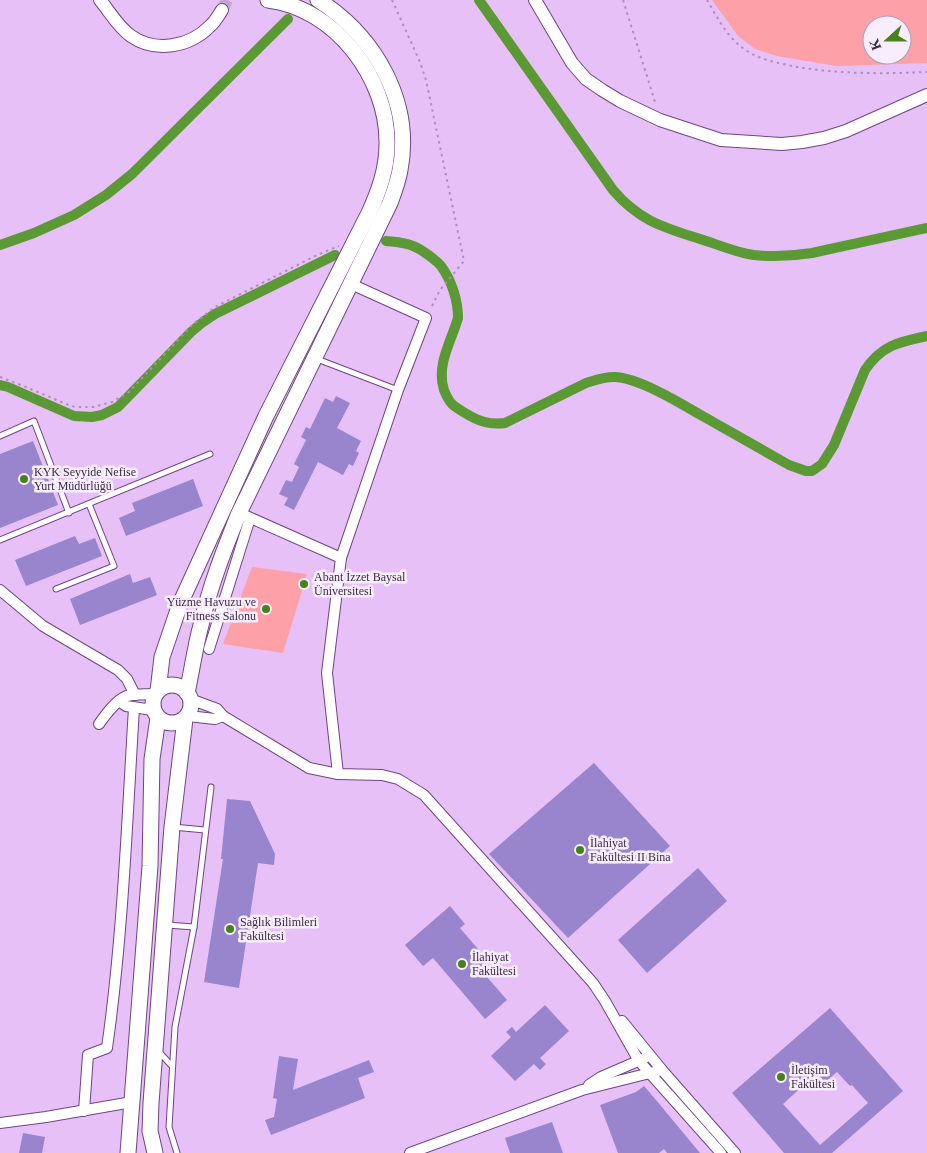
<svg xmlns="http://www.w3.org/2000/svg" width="927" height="1153" viewBox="0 0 927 1153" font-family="Georgia,serif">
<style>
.green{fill:#fda0a7;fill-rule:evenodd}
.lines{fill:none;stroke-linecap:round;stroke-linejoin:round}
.canal{stroke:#5b9935;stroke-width:10}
.building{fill:#9885cd;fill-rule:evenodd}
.tertiary-tunnel{stroke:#c5a2d4;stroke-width:12;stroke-dasharray:12 6;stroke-linecap:butt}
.service-casing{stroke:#704582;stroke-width:7}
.minor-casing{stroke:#704582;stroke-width:12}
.tertiary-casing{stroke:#704582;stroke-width:14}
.secondary-casing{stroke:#704582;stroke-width:17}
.path{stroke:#af8ebc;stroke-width:2;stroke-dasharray:2.5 4;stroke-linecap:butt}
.service{stroke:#fff;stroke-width:5}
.minor{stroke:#fff;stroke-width:10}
.tertiary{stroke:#fff;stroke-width:12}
.secondary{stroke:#fff;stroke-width:15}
.poi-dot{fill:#46811c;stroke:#f7edfc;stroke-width:2}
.labels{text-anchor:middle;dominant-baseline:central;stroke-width:5;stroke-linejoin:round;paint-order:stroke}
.poi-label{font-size:12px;fill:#3e2b46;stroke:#f7edfc;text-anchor:start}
</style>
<rect width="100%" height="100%" fill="#e7c0f7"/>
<g class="green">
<path d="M712 0H927V63L836 66 777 56 755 49 738 36ZM872 25H902V55H872Z"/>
<path d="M252 567 307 574 283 653 223 644Z"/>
</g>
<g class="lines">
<g class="canal">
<path d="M479 0 613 190C641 223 667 228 706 241 722 246 738 253 754 255 774 257 793 256 812 253L927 228"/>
<path d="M386 241C394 242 404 242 413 246 421 249 436 260 441 266 452 281 458 301 458 318 451 342 436 365 444 390 446 395 448 400 452 404 455 407 460 410 465 413 478 421 489 425 505 423L586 383C596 380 605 376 616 377 640 379 677 401 699 414 729 431 759 448 789 465L806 471H812L822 464 834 445 865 370C882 345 899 342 927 336"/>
<path d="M0 245 34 233 74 215 106 195 132 174 288 19"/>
<path d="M0 385 8 387 74 416 92 417 102 415 118 407 191 332 203 322 215 314 335 255"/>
</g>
</g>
<g class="building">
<path d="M336 396 350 403 337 428 361 441 356 451 359 453 353 466 349 464 343 475 318 462 294 510 284 505 288 498 279 494 286 480 292 482 299 467 294 464 306 440 301 437 306 427 310 429 325 398 333 402Z"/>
<path d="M33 441 58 505 0 528V454Z"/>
<path d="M193 479 203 506 126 536 119 518 135 511 132 503Z"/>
<path d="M75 536 79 544 95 538 102 556 26 586 15 560Z"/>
<path d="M130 574 133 583 150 577 157 595 80 625 70 599Z"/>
<path d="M594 763 670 846 568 938 489 854Z"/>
<path d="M227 799 250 801 275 854 274 865 258 863 239 988 204 982 223 859H221Z"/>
<path d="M698 868 727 901 647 973 618 940Z"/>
<path d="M450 906 465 924 460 928 489 962 480 969 507 1000 485 1019 433 958 423 966 405 945Z"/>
<path d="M545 1005 569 1031 540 1058 546 1064 540 1070 534 1064 515 1081 491 1056 511 1037 506 1032 512 1027 516 1032Z"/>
<path d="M830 1008 903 1091 832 1153H784L732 1093ZM837 1072 850 1086 852 1085 868 1103 820 1145 783 1104 817 1073 825 1082Z"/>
<path d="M279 1056 298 1059 293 1090 369 1060 374 1072 358 1078 365 1098 271 1135 265 1120 274 1117 277 1099 273 1098Z"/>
<path d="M644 1086 656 1100 700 1153H667L664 1149 659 1153H618L600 1105 636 1092Z"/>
<path d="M552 1122 563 1153H510L505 1138Z"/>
<path d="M23 1133 45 1137 42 1153H19Z"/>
</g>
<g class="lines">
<path class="tertiary-tunnel" d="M222 10 227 0"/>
<g class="service-casing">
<g id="service">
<path d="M317 359 398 390"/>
<path d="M0 436 34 421 69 513"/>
<path d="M0 540 210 454"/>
<path d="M56 589 114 566 89 504"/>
<path d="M173 827 205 830"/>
<path d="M167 925 194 927"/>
<path d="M159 1052 172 1066"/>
<path d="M177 1153 169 1127 175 1027 194 927 211 787"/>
</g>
</g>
<g class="minor-casing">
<g id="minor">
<path d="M244 515 341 558"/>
<path d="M0 590 43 626 118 670 127 679 135 695"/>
<path d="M209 649 250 518"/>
<path d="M190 699 217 709 223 716 309 768 338 774 382 775 398 779 424 795 593 983 605 1001 639 1061 721 1153"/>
<path d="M119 701 126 706 153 710"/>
<path d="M188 716 215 719 223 716"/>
<path d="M99 724C106 714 116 700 127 696 136 694 146 694 155 694"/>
<path d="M338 774 327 673 341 558 398 390 426 318 351 284"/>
<path d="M622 1021 662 1070 735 1153"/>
<path d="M589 1085 601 1077 645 1058"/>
<path d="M84 1111 88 1055 107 1048C123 935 127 821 134 708"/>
<path d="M0 1123 46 1117 132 1102"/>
<path d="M410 1153 582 1090 662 1070"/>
</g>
</g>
<g class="tertiary-casing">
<g id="tertiary">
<path d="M100 0C110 12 118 27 131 36 155 53 190 47 210 26 215 22 218 16 222 10"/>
<path d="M535 0 572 63 586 79 602 90 620 101 660 120 721 140 782 144 802 142 824 138 846 131 927 95"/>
</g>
</g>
<g class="secondary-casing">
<g id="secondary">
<circle cx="172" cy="704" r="19"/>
<path d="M158 691 162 657 180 604 266 416 369 213C379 191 387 169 387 144 388 78 335 8 268 0"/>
<path d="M187 693C192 670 195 647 201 625 210 586 224 550 239 513L390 203C394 192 398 182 400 170 413 102 375 36 318 0"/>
<path d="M128 1153 150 866 152 759 158 718"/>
<path d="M155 1153 150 1131 151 1103 172 827 185 719"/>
</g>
</g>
<g class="path">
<path d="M392 0 420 62 426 80 464 261 440 290 431 308"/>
<path d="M623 0 656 105"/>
<path d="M707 0C717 17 727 37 744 49 759 60 779 63 797 67 840 74 884 74 927 72"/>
<path d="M0 377 26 387 66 404 75 407H93L112 402 129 392 192 325 215 307 317 255 339 246"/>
</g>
<use href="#service" class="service"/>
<use href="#minor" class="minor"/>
<use href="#tertiary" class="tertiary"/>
<use href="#secondary" class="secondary"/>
</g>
<g class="poi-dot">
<circle cx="24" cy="479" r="5"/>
<circle cx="304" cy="584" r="5"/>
<circle cx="266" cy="609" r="5"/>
<circle cx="580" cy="850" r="5"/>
<circle cx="230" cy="929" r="5"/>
<circle cx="462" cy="964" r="5"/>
<circle cx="781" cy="1077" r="5"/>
</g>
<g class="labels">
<g class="poi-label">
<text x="34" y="472">KYK Seyyide Nefise<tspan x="34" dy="14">Yurt Müdürlüğü</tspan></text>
<text x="314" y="577">Abant İzzet Baysal<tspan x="314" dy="14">Üniversitesi</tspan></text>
<text x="256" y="602" text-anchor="end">Yüzme Havuzu ve<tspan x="256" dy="14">Fitness Salonu</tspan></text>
<text x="590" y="843">İlahiyat<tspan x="590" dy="14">Fakültesi II Bina</tspan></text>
<text x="240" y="922">Sağlık Bilimleri<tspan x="240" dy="14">Fakültesi</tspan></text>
<text x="472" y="957">İlahiyat<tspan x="472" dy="14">Fakültesi</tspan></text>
<text x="791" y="1070">İletişim<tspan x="791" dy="14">Fakültesi</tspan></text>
</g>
</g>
<g transform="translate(887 40) rotate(249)"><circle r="24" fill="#f7edfc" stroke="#ad9fb3"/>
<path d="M0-4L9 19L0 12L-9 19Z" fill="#46811c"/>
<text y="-8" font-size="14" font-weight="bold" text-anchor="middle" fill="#3e2b46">K</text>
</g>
</svg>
